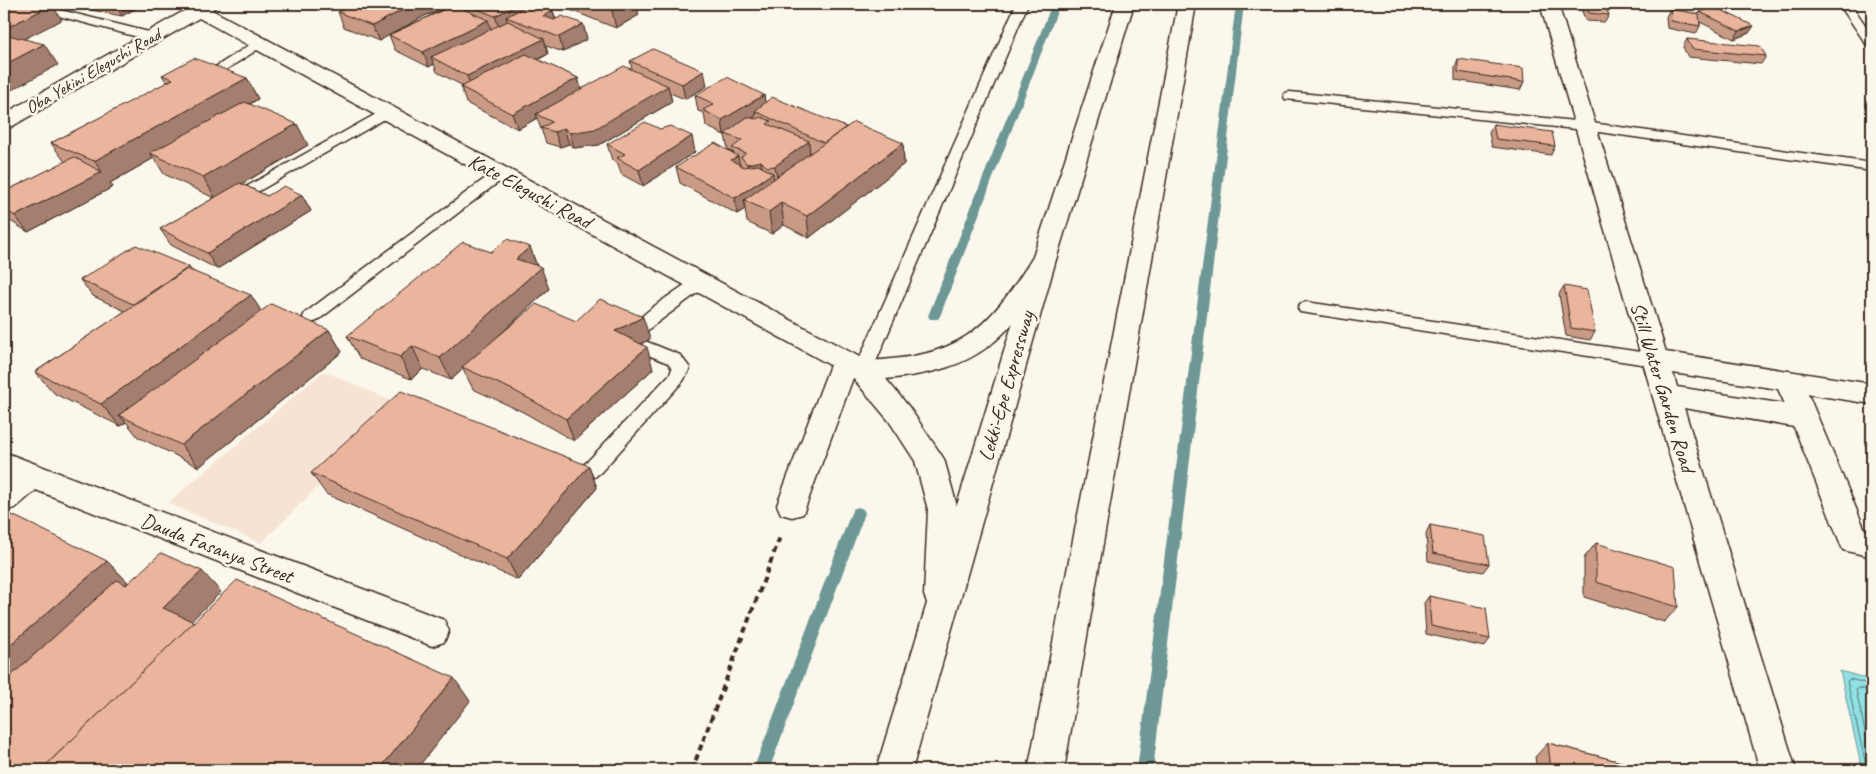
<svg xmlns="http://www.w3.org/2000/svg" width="1876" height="774" viewBox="0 0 1876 774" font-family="Caveat,sans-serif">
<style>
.built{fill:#f6e3d4}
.water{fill:#8fe1e5;stroke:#6d9895}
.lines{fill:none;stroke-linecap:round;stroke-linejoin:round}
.shore{stroke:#5d736e;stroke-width:1}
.stream{fill:#6d9895;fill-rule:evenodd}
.lane-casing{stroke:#3b2a1e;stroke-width:3}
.street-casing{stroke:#3b2a1e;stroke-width:3}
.highway-casing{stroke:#3b2a1e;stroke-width:3}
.path{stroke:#3b2a1e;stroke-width:4;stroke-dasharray:6 4.5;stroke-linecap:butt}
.lane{fill:#fbf7ec;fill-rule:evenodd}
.street{fill:#fbf7ec;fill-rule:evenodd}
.highway{fill:#fbf7ec;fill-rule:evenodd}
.wall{fill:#c99b87;stroke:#3b2a1e;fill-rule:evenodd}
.shaded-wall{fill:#a47e6e;stroke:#3b2a1e}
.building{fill:#eab49d;stroke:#3b2a1e}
.labels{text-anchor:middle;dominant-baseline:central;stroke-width:5;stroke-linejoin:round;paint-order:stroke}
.far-street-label{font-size:18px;fill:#3b2a1e;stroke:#fbf7ec}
.street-label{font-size:21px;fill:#3b2a1e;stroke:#fbf7ec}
</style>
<rect width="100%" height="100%" fill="#fbf7ec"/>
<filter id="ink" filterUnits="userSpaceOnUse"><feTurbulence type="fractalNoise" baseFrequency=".02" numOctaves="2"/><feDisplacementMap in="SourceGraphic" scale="10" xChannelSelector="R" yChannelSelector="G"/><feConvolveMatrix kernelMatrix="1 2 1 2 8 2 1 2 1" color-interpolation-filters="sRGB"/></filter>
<g filter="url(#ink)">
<path class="built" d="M324 371 400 405 261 543 168 503Z"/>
<path class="water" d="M1840 671 1872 680V770H1862Z"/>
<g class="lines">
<g class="shore">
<path d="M1872 691 1859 688 1856 690 1872 764"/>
<path d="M1867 770 1847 681 1850 679 1872 685"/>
</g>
<g class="stream">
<path d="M1052 4H1060L940 316 938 319H930L928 316Z"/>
<path d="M1236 4H1244L1153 770H1137Z"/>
<path d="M858 507 863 509 865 513 769 770H753L851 513 853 509Z"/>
</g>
<g class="lane-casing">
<g id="lane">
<path d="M1016 4H1028L872 371 869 375 863 377 857 375 854 371Z"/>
<path d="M1839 4H1851L1872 35V48L1868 47Z"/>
<path d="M40 5 157 34 159 37 153 41 36 10 34 8 36 6Z"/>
<path d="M259 39 263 40 265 43 263 46 205 83 201 84 195 80Z"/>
<path d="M1290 92 1585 122 1872 163V171L1585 130 1285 99 1284 96 1285 93Z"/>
<path d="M385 109 392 113 390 116 238 203H228L226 200 228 197Z"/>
<path d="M500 170 505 171 507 174 505 177 317 321 311 323 305 321 303 317 305 313 495 171Z"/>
<path d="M699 278 705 279 707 283 705 287 650 328 644 335 645 341 680 355 690 368 683 381 601 472C589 482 577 488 562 483L560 478 562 473 578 469 587 462 670 374 672 369 668 363 631 348 627 334C639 313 673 294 693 279Z"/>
<path d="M1306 302 1654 354 1660 356 1663 360 1660 364 1654 366 1300 312 1298 308 1300 304Z"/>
</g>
</g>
<g class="street-casing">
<g id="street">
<path d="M196 4H218L212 10 867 361C959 356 985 334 1033 257L1042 255 1051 257 1054 263C1007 341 980 370 886 379L909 407 944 459 958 510 956 595 952 605 940 609 928 605 924 595 928 510 915 461 889 421 853 378 803 514 792 517 781 514 777 505 830 365 199 18 11 127 4 129V114Z"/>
<path d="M1540 4H1558L1666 352 1872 384V404L1808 394 1865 530 1872 531V557L1843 550 1794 427 1684 408 1796 770H1760ZM1673 373 1778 389 1785 404 1677 387Z"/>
<path d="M4 452 444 620 449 631 444 642 432 646 36 490 15 508 4 511V482L9 478 4 476Z"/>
</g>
</g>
<g class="highway-casing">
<g id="highway">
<path d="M1116 4H1134L1055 263 912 770H876L1031 263Z"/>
<path d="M1178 4H1196L1064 770H1028Z"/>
</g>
</g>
<path class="path" d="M692 770 780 537"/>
<use href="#lane" class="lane"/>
<use href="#street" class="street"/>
<use href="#highway" class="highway"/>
</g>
<g class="wall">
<path d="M61 4H144L122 16Z"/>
<path d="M154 4H179L172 7Z"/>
<path d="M356 4H526V6L553 11 556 19 583 24 587 39 563 52 546 46 548 54 538 60 578 78 581 89 632 69 630 61 707 86 685 99 670 93 672 102 599 145 574 148 569 144 560 147 546 143 537 118 518 129 466 103 461 87 463 86 437 72 434 64 429 67 395 50 389 35 379 41 344 27 338 12ZM450 6 396 32 426 15 437 12Z"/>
<path d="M555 4H636L639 15 616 28Z"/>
<path d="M1579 4H1604L1609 15 1605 22 1586 21Z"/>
<path d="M1693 4H1739L1736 9Z"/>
<path d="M1670 9 1699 14 1700 12 1749 33 1734 39 1700 22V26L1696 34 1667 28 1666 17Z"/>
<path d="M1687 39 1766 56 1761 64 1688 57 1683 47Z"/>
<path d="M1458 59 1524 82 1520 90 1455 80V67Z"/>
<path d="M162 75 247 78 258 99 250 104 308 145 242 184 267 196 302 195 311 211 217 269 171 245 160 229 214 198 164 174 154 158 110 183 113 187 28 232 4 217V192L65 162 51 143 167 83Z"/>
<path d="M695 95H764L765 103 846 127 903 143 904 164 809 238 784 225 772 234 747 222 745 209 737 214 680 183 676 167 733 153V152L728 150 725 135H724L706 126 704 113 698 111Z"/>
<path d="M1493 124 1555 146 1551 155 1492 147 1489 133Z"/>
<path d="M660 129 695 152 643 186 621 174 618 164 612 160 607 144Z"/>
<path d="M530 247 537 266 549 289 496 338 576 321 650 339 641 344 653 369 574 441 523 412 473 389 463 369 451 380 423 369 411 379 360 359 347 336 491 252Z"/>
<path d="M189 267 191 270 261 311 329 330 342 352 199 467 138 437 126 422 120 426 55 394 35 372 125 311 93 296 80 280Z"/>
<path d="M1564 286 1595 332 1590 340 1566 336 1559 294Z"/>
<path d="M589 466 597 488 518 580 326 494 311 473Z"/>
<path d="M1430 525 1489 564 1483 572 1428 561 1426 533Z"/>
<path d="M1596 543 1678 607 1664 622 1584 597V558Z"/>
<path d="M1429 596 1490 639 1484 647 1426 634 1424 603Z"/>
<path d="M1548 743 1652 770H1537L1535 757Z"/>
</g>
<g class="shaded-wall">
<path d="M114 4H144L122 16Z"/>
<path d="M170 4H179L172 7Z"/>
<path d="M414 4H449L450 6 437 12 426 15 379 41 372 26Z"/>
<path d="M519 4H526L529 15 506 17 509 26 500 31 495 16Z"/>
<path d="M617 4H636L639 15 616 28 611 7Z"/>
<path d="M52 5 62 20 12 45 4 33V29Z"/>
<path d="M553 11 557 26 543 16Z"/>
<path d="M488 20 493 35 431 57 434 64 429 67 423 52Z"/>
<path d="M583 24 587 39 563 52 559 37Z"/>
<path d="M1754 26 1749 33 1734 39 1739 31Z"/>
<path d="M544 39 548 54 473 92 467 76Z"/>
<path d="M44 44 58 65 4 94V65Z"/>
<path d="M704 71 707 86 685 99 682 84Z"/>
<path d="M247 78 258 99 157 156 150 153 154 158 110 183 113 187 28 232 15 216 102 172 94 161Z"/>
<path d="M578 78 582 94 536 114 537 118 518 129 512 114Z"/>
<path d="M668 86 672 102 599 145 574 148 570 133Z"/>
<path d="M764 95 766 110 755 111 756 116 724 135 722 120Z"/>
<path d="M297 124 308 145 216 199 203 177Z"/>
<path d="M564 128 569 144 560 147 555 132Z"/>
<path d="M692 136 695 152 643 186 639 170Z"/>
<path d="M809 141 810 157 778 182 775 166Z"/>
<path d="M903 143 904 164 809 238 807 216Z"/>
<path d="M738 156 741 172 731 160Z"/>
<path d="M761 161 764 177 750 180 747 164Z"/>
<path d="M773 173 775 188 744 200 745 209 737 214 735 198Z"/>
<path d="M302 195 311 211 217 269 207 253Z"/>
<path d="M781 203 784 225 772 234 769 212Z"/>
<path d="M530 247 538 269 516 259Z"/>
<path d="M541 267 549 289 464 368 462 367 463 369 451 380 440 358Z"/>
<path d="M251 295 265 317 119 415 126 422 120 426 101 404Z"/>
<path d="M643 317 650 339 622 354 615 331Z"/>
<path d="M329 330 342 352 199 467 181 445Z"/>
<path d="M412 346 423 369 411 379 400 357Z"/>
<path d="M647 347 653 369 574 441 566 419Z"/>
<path d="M589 466 597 488 518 580 507 559Z"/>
<path d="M107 561 128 582 11 687 4 682V650Z"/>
<path d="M202 571 221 592 184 628 163 608Z"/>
<path d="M454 678 470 701 416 770H379Z"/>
</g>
<g class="building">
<path d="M4 4H48L52 5 4 29Z"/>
<path d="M356 4H414L372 26 338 12Z"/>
<path d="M464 4H519L495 16Z"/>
<path d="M530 4H534L553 11 543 16 554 20 562 16 583 24 559 37 506 17Z"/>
<path d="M602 4H617L611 7Z"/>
<path d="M1586 4H1604L1609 15 1589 13Z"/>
<path d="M454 5 488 20 423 52 389 35Z"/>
<path d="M1715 7 1754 26 1739 31 1700 12Z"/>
<path d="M1670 9 1699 14 1700 26 1671 21Z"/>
<path d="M508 21 544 39 467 76 431 57Z"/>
<path d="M4 34 44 44 4 65Z"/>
<path d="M1687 39 1760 46 1766 56 1692 49Z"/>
<path d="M653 49 704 71 682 84 630 61Z"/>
<path d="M526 54 578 78 512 114 461 87Z"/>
<path d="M194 58 247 78 94 161 51 143 173 79 162 75Z"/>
<path d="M1458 59 1523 68 1524 82 1458 72Z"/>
<path d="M624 66 668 86 595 129 570 133 564 128 555 132 541 128 552 122 536 114Z"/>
<path d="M727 77 764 95 722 120 703 110 714 104 695 95Z"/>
<path d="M772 97 846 127 824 143 755 111Z"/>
<path d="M245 102 297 124 203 177 150 153Z"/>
<path d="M747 117 756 119 761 117 771 121 767 124 809 141 775 166 767 167 761 161 747 164 741 157 746 153 732 148 742 140 725 134Z"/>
<path d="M645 122 660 129 670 126 692 136 639 170 617 158 625 154 607 144Z"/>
<path d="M854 122 903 143 807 216 781 203 769 212 744 200Z"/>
<path d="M1493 124 1552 132 1555 146 1496 139Z"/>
<path d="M715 143 738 156 731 160 744 167 758 165 773 173 735 198 676 167Z"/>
<path d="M74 157 102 172 15 216 4 209V192Z"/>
<path d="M240 183 267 196 284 186 302 195 207 253 160 229Z"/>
<path d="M507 239 530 247 516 259 541 267 440 358 412 346 400 357 347 336 463 242 491 252Z"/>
<path d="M136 245 189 267 133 304 80 280Z"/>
<path d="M187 269 251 295 101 404 35 372Z"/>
<path d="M1564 286 1587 290 1595 332 1571 328Z"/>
<path d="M600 299 643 317 615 331 647 347 566 419 513 390 462 367 536 304 576 321Z"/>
<path d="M271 304 329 330 181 445 119 415Z"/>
<path d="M401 391 589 466 507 559 311 473Z"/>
<path d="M4 511 107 561 4 650Z"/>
<path d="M1430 525 1485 536 1489 564 1433 553Z"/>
<path d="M1596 543 1675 567 1678 607 1596 582Z"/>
<path d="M161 553 202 571 163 608 194 622 41 770H4V682L117 580 126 585Z"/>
<path d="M237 580 454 678 379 770H41Z"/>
<path d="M1429 596 1486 608 1490 639 1431 626Z"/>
<path d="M1548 743 1652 770H1551Z"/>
</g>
</g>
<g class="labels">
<g class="far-street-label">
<text transform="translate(93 71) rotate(-30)">Oba Yekini Elegushi Road</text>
</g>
<g class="street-label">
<text transform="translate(530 191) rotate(28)">Kate Elegushi Road</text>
<text transform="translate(1006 386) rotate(-74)">Lekki-Epe Expressway</text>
<text transform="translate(1663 387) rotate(73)">Still Water Garden Road</text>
<text transform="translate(217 548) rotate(21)">Dauda Fasanya Street</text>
</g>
</g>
<rect width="1876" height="774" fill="none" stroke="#fbf7ec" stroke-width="20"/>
<rect x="10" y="10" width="1856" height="754" fill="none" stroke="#3b2a1e" stroke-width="2" filter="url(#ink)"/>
</svg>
